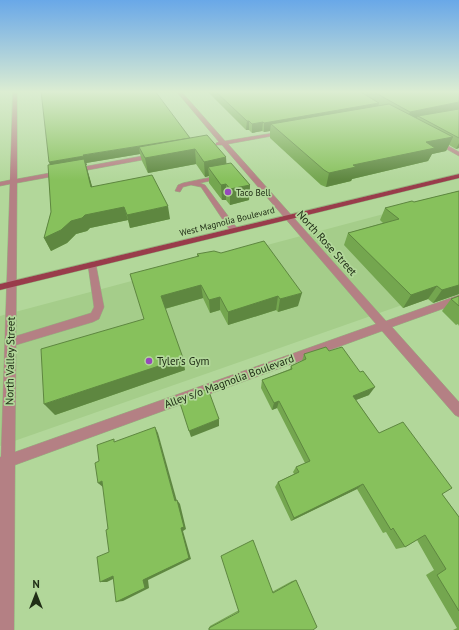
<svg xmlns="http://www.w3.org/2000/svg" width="459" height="630" viewBox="0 0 459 630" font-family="'PT Sans',sans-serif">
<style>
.built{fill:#a5cd8a}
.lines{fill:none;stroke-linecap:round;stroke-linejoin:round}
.minor-casing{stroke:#95b580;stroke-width:1}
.major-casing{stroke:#95b580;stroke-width:1}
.minor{fill:#b48084;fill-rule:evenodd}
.major{fill:#993c4b;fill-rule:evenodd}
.wall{fill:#74a64f}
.shaded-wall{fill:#5e8740}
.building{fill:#87c15c;stroke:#5e8740}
.poi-dot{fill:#9649ba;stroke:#b2d79a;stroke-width:1.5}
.labels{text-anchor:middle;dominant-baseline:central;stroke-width:3.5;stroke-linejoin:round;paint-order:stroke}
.far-poi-label{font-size:9px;fill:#202e16;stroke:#b2d79a;text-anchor:start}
.far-street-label{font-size:9px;fill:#202e16;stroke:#b2d79a}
.street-label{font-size:11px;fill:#202e16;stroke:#b2d79a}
.poi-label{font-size:11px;fill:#202e16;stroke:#b2d79a;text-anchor:start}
</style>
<rect width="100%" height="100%" fill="#b2d79a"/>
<path class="built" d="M459 194V285L0 446V316Z"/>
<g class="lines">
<g class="minor-casing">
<g id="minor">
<path d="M13 91H17V179L153 154 156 156 153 158 17 183 16 336 91 313 94 307 88 265 89 263 92 262 96 265 104 307 99 319 93 322 16 345 15 452 376 324 222 145H216V143L219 142 176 91H181L225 141 285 131V133L283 134 228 144 386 321 459 295V303L392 327 459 402V417L455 415 382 331 15 465 14 630H0V457H1L10 184 0 186V182L10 180Z"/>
<path d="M436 139 459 152V156L434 142V140Z"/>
<path d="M222 175 224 176V178L200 183 205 185 237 228V232H231L201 187 191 185 183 187 180 192 175 191 178 185 183 183Z"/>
</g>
</g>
<g class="major-casing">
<path id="major" d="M459 174V178L0 290V284Z"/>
</g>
<use href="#minor" class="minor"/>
<use href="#major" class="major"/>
</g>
<g class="wall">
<path d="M207 91H459V148L456 149 449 145 446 151 432 154 428 161 352 179 351 181 326 187 321 185 270 138V131L264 132 262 131 252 133 249 130H246Z"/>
<path d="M190 138 226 157V164L250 185 249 200 230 205 226 200H222L209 183V176L205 177 196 164 148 173 142 161 140 154 86 163 87 165H86L92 187 170 219 130 228 128 220 90 228 87 231 76 234 67 243 51 251 44 238 51 212 50 165 49 162Z"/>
<path d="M459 191V294L433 303 428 299 403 308 344 245 348 233 383 223 380 220 385 208 414 202Z"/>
<path d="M197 254 298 306 278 312 276 310 228 325 220 310 210 313 203 298 165 309 185 370 55 415 144 319 197 256Z"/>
<path d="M459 296V326L458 324 456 325 442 311 451 299Z"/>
<path d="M329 351 369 395 356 400 379 433 442 494 459 517V630H453L457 628 426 575 434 570 417 540 405 547 396 549 386 532 383 533 357 489 291 521 275 487 278 482 294 474 293 472 296 467 305 463 277 408 272 410 261 388 262 380 290 369 291 366 302 361 304 354Z"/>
<path d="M296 580 209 628 210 626 292 581Z"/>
</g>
<g class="shaded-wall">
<path d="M459 102V110L418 116 417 118 406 120 410 112Z"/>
<path d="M379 103 377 111 271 124 270 131 264 132V123Z"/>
<path d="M247 121H249V130H246Z"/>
<path d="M263 122 262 131 252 133V124Z"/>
<path d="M453 137 446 151 432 154 428 161 352 179 351 181 326 187 329 173 426 142Z"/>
<path d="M190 138 139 147 140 154 86 163 83 155Z"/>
<path d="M459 143V148L456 149Z"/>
<path d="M195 149 196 164 148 173 145 158Z"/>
<path d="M84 156 87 165H86L96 200 53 171 49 162Z"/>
<path d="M226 157 227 172 208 167 209 176 205 177 204 162Z"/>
<path d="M226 184V200H222L221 185Z"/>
<path d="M250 185 249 200 230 205V189Z"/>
<path d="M168 206 170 219 130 228 127 215Z"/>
<path d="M124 207 128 220 90 228 87 231 76 234 67 243 51 251 44 238 71 221 85 215Z"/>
<path d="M201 285 203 298 164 309 161 296Z"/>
<path d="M459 285V294L433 303 442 290Z"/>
<path d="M437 286 428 299 403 308 411 295Z"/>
<path d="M302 293 298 306 278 312 280 299Z"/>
<path d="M278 296 276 310 228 325V312Z"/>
<path d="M220 297V310L210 313 209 300Z"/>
<path d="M183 358 185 370 55 415 44 404Z"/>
<path d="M375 387 369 395 348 403 353 396Z"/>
<path d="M279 401 277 408 272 410 274 403Z"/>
<path d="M219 419V426L191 437 189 431Z"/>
<path d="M155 427 158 433 178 505 175 501Z"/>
<path d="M102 481 104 488 98 483Z"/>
<path d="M363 484 357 489 291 521 294 518Z"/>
<path d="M177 500 180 504 186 529 183 531 191 559 148 580 149 588 123 601 116 602 143 580 181 528Z"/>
<path d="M113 576H119L107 582H100Z"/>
</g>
<g class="building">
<path d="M41 91H155L190 138 83 155 84 156 49 162Z"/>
<path d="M215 91H359L379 103 264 123 263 122 252 124 249 121H247Z"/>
<path d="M372 91H459V102L410 112Z"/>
<path d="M389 104 453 137 426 142 435 148 353 165 356 167 329 173 324 170 271 124Z"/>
<path d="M459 109V138L418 116Z"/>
<path d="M207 135 226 157 204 162 195 149 145 158 139 147Z"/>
<path d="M84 159 91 187 152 175 168 206 127 215 124 207 85 215 82 218 71 221 61 230 44 238 51 212 48 165Z"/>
<path d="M231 163 250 185 230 189 226 184 221 185 208 167Z"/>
<path d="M459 191V285L442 290 437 286 411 295 348 233 399 219 385 208 412 201 414 202Z"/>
<path d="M264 241 302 293 280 299 278 296 228 312 220 297 209 300 201 285 161 296 183 358 44 404 41 349 144 319 130 274 199 256 197 254 214 251 221 253Z"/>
<path d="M459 296V306L451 299Z"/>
<path d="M326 347 329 351 342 347 360 372 363 371 375 387 353 396 379 433 403 422 452 488 442 494 459 517V611L437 575 446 569 425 535 405 547 393 528 391 530 363 484 294 518 278 482 299 472 296 467 310 461 279 401 274 403 262 380 292 369 291 366 306 359 304 354Z"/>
<path d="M208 389 219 419 189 431 179 400Z"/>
<path d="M155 427 175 501 177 500 184 527 181 528 189 558 143 580 145 588 116 602 113 576 100 582 97 557 109 552 106 530 108 529 102 481 98 483 95 463 99 461 97 445 114 439V442Z"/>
<path d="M253 540 273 593 296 580 317 627 313 630H209V628L239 612 221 556Z"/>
</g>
<linearGradient id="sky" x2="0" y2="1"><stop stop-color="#69a8e8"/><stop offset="0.51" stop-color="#dcedd2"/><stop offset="1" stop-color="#dcedd2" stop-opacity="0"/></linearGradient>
<rect width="459" height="180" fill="url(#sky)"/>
<g class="poi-dot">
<circle cx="228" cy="192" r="4"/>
<circle cx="149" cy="361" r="4"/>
</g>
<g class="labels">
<g class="far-poi-label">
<text x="236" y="192">Taco Bell</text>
</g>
<g class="far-street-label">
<text transform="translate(227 221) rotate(-14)">West Magnolia Boulevard</text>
</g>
<g class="street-label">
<text transform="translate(327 243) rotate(48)">North Rose Street</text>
<text transform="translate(10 361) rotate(-89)">North Valley Street</text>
<text transform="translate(229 381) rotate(-20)">Alley s/o Magnolia Boulevard</text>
</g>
<g class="poi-label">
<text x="157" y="361">Tyler's Gym</text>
</g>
</g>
<g transform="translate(36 594)" stroke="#b2d79a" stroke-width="3" paint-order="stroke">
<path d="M0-3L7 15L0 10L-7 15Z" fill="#202e16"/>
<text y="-6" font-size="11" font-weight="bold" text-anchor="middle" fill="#202e16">N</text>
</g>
</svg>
